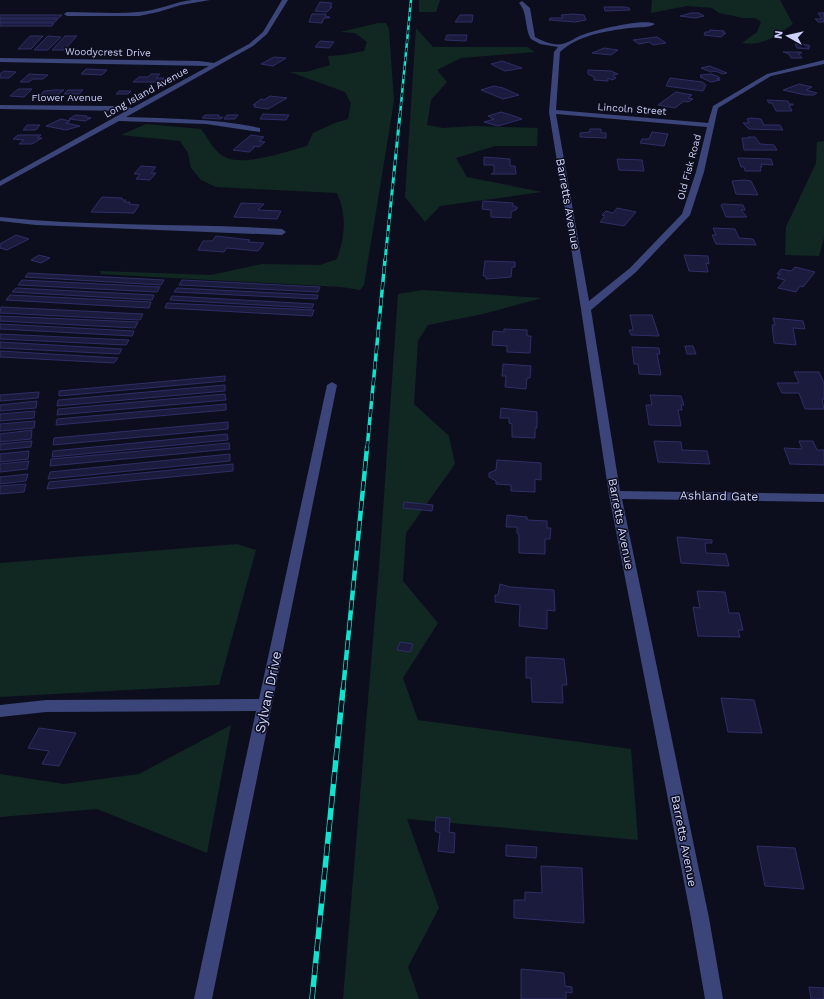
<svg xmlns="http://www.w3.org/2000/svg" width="824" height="999" viewBox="0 0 824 999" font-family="'Work Sans',sans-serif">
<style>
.green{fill:#112722}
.building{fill:#1b1b3d;stroke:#2e2e67}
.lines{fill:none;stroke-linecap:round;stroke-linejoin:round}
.minor{fill:#3b4579;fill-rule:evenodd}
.rail-far4-casing{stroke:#10e4cf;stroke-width:2.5}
.rail-far3-casing{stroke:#10e4cf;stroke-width:3}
.rail-far2-casing{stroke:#10e4cf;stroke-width:3.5}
.rail-far1-casing{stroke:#10e4cf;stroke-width:4.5}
.rail-casing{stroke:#10e4cf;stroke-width:5.5}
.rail-far4{stroke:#0d0e1d;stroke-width:1.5;stroke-dasharray:4.5;stroke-linecap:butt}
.rail-far3{stroke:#0d0e1d;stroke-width:2;stroke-dasharray:6;stroke-linecap:butt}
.rail-far2{stroke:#0d0e1d;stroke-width:2.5;stroke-dasharray:8;stroke-linecap:butt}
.rail-far1{stroke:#0d0e1d;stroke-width:3;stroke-dasharray:10;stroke-linecap:butt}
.rail{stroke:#0d0e1d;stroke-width:4;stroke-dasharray:12;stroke-linecap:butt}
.labels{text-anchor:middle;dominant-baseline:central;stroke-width:3;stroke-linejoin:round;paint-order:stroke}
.far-street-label{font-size:10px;fill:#cdd1fb;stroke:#0d0e1d}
.street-label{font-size:12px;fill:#cdd1fb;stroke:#0d0e1d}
.near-street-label{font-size:14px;fill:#cdd1fb;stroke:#0d0e1d}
</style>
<rect width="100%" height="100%" fill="#0d0e1d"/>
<g class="green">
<path d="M419 0H440L436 12H419Z"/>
<path d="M652 0H780L793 24C778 35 762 47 742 43L757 32 761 22 755 18H743L719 13 712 8 687 6 651 13Z"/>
<path d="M378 23H386L389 29 394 101 364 285 360 290 341 287 101 274 100 271 211 275 262 264 320 265 337 259C345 237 347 215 337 193L216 187 201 180 191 168 188 153 180 141 121 135 146 124 201 129C208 138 214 152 225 157 243 167 288 151 307 146L313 133 335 123 348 119 351 103 345 92 290 72H306L330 65 328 56 343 55 364 51 367 42 355 33 340 32Z"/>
<path d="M416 28 433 47H527L535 52 461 58 437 70 447 82 431 100 427 125 443 128 473 126 538 128 537 146H495L456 158 467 177 542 192 440 206 425 222 405 197Z"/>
<path d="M824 141V238L819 256 785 255 786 227 816 163 817 142Z"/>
<path d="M423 290 542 298 483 314 428 325 418 341 414 404 449 436 455 464 406 533 403 581 438 623 403 678 418 720 631 749 638 840 407 819 439 908 408 967 419 999H343L379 568 398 294Z"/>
<path d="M237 544 256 550 219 685 0 697V563Z"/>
<path d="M231 725 207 853 97 809 0 817V774L64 784 139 774Z"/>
</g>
<g class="building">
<path d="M320 2 332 3 330 7H332L327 12 315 11Z"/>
<path d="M604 7H625L629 8 630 10 605 11Z"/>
<path d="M691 13H699L704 16 695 18 680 16Z"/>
<path d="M818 13H824V22H818L815 19H822Z"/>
<path d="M312 14H326L325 16 330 17 329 18H324L322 23 309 22Z"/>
<path d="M573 14 584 15 586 20 575 22 549 20 550 18H563L561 15Z"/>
<path d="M0 15H62L59 18H0Z"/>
<path d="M460 15H473L472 22H455Z"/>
<path d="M0 19H58L55 22H0Z"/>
<path d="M0 23H54L52 26H0Z"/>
<path d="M710 30 724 31 723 33H726L721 37 704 35 705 32H709Z"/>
<path d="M447 35H467L466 41 445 40Z"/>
<path d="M30 36H43L31 49H18Z"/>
<path d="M48 36 61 37 48 50H34Z"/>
<path d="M65 36H77L64 50H52Z"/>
<path d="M657 37 666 43 653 45 649 42 639 44 633 40Z"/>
<path d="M320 41 334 42 329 48 315 47Z"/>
<path d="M795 44 809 45 810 47H808L809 49 797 48Z"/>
<path d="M604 48 618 50 611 55 592 53Z"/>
<path d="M783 52H801L802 53H798L802 58H791L789 54Z"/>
<path d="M274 57 286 58 273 66 261 64Z"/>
<path d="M502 61 522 68 505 71 491 64Z"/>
<path d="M710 66 727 73 723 74 715 71 711 72 701 68Z"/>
<path d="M86 69 107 70 102 75 81 74Z"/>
<path d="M588 70 611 71 618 74 613 75 616 78 612 80 608 78V81L594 80V77L588 74Z"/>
<path d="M4 71 16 72 9 78H0V74Z"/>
<path d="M29 74 48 75 43 79H33L29 82H20Z"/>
<path d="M151 74H160L156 78H164L160 82H133L139 77H148Z"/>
<path d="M711 74 717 76 720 78 717 79 720 80 711 82 700 77H703L700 75Z"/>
<path d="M670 78 702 82 706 85 703 91 666 86Z"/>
<path d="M799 84 812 87 806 90 817 93 814 95H805L783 90Z"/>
<path d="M494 86 503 88 519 95 503 99 481 90Z"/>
<path d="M18 89H32L24 97 10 96Z"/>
<path d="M55 90H64L56 96H40L44 91Z"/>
<path d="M68 90H83L79 94H64Z"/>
<path d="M119 91H131L128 94H116Z"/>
<path d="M676 92 692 95 688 98 693 99 688 102 684 101 675 108 658 105Z"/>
<path d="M270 96 287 98 268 109 254 107 256 105H253L261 99 264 100Z"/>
<path d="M767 100 788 101 789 104H793V105H789L792 111H776L772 103H769Z"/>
<path d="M501 112 511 115 522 119 498 126 484 122 494 119 488 116Z"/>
<path d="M263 114 289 115 286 120 260 119Z"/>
<path d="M75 115 87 116 86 117 91 118 85 121 69 119Z"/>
<path d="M205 115H219L218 117H223L221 119 202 118Z"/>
<path d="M227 115H238L235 119H224Z"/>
<path d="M751 118 761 119 764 125H780L783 130 749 129 743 123H749L747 119Z"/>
<path d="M61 119 70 121 66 123 80 126 66 130 46 126Z"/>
<path d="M27 125H40L36 130H23Z"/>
<path d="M590 129H601V133H606V138L580 137V133L590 132Z"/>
<path d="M652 132 668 134 664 146 640 143 642 139H649Z"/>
<path d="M18 135H41L37 138H42L32 144H19L24 140 13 139Z"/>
<path d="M251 135 264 137 259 141 265 142 259 147 253 146 254 148 249 152 233 150Z"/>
<path d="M748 137H755L760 144 774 145 777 150H744L742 138H749Z"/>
<path d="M484 157 510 159V166H515L516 174H491L494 173V165H484Z"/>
<path d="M738 158 771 159 773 165 761 164 762 167H760L761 171H745L744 167H741Z"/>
<path d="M617 159 642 160 644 171 619 170Z"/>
<path d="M141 166 156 167 151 173H156L150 180 136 179 140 174H134Z"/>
<path d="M745 180 751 181 758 195 736 194 732 181Z"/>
<path d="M102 197 122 198V200H126L124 202H130L129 204 139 205 134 213 91 212Z"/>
<path d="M483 201 513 203V206L517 207V209L511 212V218L491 217V210L482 209Z"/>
<path d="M241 203 264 204 258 210 281 211 277 219 234 217Z"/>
<path d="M723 204 743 205 745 210H741L747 217H726L721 205Z"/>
<path d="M617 208 636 212 624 226 600 222 605 216 602 215 606 211 613 213Z"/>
<path d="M713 228 735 229 739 238 753 239 756 245 716 244 712 235H716Z"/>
<path d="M16 235 29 239 7 250 0 248V244Z"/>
<path d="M216 236 250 240 248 242 264 243 258 251 227 248 224 252 198 250 203 241H212Z"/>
<path d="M39 255 50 258 41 263 31 260Z"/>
<path d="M684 255 708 256 709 264 706 263 708 272 689 271Z"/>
<path d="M485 261 515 262V267H512L511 277 486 279V276H483Z"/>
<path d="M795 267 815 272 803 287 800 286 796 292 778 288 785 280 777 278 780 274H777L781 269 791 271Z"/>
<path d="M28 273 164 280 161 285 25 277Z"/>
<path d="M22 280 160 287 157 292 18 285Z"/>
<path d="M182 280 320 287 318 292 179 285Z"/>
<path d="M16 288 154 295 152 300 12 292Z"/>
<path d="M177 288 318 295 317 299 174 292Z"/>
<path d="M10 295 151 302 149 308 6 300Z"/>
<path d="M172 296 314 304 312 308 170 300Z"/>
<path d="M167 303 314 310 312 316 165 308Z"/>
<path d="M1 307 143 314 140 320 0 313Z"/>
<path d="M630 315H652L659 336 631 335 629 330H633Z"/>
<path d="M0 316 138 322 135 328 0 321Z"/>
<path d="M773 318 803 321 805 329 793 328 796 345 774 343 772 325H775Z"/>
<path d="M0 324 134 331 132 336 0 329Z"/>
<path d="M504 329 527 330V336H531L530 353 507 352V346L492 345 493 331 504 332Z"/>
<path d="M0 334 129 340 126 345 0 339Z"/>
<path d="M0 342 122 349 119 354 0 348Z"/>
<path d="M685 346H693L696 354H687Z"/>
<path d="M632 347 659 348 660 354H657L661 375 639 374 638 364H634Z"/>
<path d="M0 351 118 358 114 363 0 357Z"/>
<path d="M503 364 531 366 530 378H527L526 389 505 387 506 376H502Z"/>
<path d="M794 372H819L824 383V399H822L824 409H805L799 393H782L777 383H799Z"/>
<path d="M225 376V381L59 396V391Z"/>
<path d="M225 385V391L57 406 58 400Z"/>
<path d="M39 392 38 398 0 401V395Z"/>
<path d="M225 394 226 400 57 415 58 409Z"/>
<path d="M650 395 681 396 684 405H681L682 410H678L681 426 649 425 646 405H652Z"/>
<path d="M37 401 36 408 0 411V405Z"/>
<path d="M226 404V410L56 425 57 419Z"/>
<path d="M501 408 537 412V428H535V438L512 437V424L509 423V418H500Z"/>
<path d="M35 411 34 418 0 421V414Z"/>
<path d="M35 421 34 428 0 431V424Z"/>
<path d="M228 422V429L53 445 54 438Z"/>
<path d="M32 430 31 439 0 442V434Z"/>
<path d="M227 434 228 440 52 457 53 451Z"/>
<path d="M32 441 31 447 0 450V444Z"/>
<path d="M654 441 681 442 682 450 707 451 710 464 658 462Z"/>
<path d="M799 441H813L817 450H824V465L790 464 784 448 802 449Z"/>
<path d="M229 443 230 449 50 466 51 459Z"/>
<path d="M29 451 28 459 0 462V454Z"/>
<path d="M230 454V461L48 479 50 472Z"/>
<path d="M497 460 541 463V480L535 479V492L511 491V485L496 484V481L489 477V473L496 470Z"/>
<path d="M29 461 27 469 0 472V464Z"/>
<path d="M233 464V471L47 489 49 482Z"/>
<path d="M28 474 26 481 0 484V477Z"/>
<path d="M26 484 24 492 0 494V486Z"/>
<path d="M404 502 433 505 432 511 403 508Z"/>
<path d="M507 515 527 517V520L547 521V528H551L550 539H545V554L519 553V535L517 533V527H506Z"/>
<path d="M677 537 712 540V543H705L706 553 726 554 729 566 681 563Z"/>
<path d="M500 584 510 587 554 590 555 611 547 610V629L519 626 520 605 495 602V595H498Z"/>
<path d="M697 591 725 592 729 613H739L743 630H738L740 637 698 636 693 607 700 608Z"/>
<path d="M400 642 413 644 410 652 397 650Z"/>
<path d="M526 657 564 659 567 685H562L563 703 532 702 531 678H526Z"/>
<path d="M721 698 754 700 762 733 728 732Z"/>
<path d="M39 728 76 733 59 766 42 764 49 751 28 748Z"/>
<path d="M436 817 450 818 449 832 455 833 454 853 438 851 440 833 435 831Z"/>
<path d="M506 845 537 847 536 858 506 856Z"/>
<path d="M757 846 795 848 804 889 765 886Z"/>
<path d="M541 866 582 868 584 923 514 918V900H525V892L542 893Z"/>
<path d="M521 969 564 973 565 986 572 987V993L566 992V999H521Z"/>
<path d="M809 987 824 988V999H811Z"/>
</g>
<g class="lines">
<g class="minor">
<path d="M192 0H210L181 5 158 12 139 16H67L64 14 67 12C91 12 115 14 138 12 157 11 174 2 192 0Z"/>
<path d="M282 0H288L267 34 253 46 126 117C171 119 216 118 260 128V132L206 124 119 121 0 186V181L126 111 0 109V105L113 106 132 108 209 66 0 62V58L199 61 214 63 249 44 263 32Z"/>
<path d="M522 1 530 8 535 37C541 41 555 46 562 44 569 43 577 36 585 34 596 30 646 18 655 24 649 28 638 27 630 28 606 31 578 35 560 52L556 110 708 123 713 106 767 74 824 60V64L771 76 718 108 704 172 690 215 636 272 591 310 620 491 824 494V502L622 499 709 918 723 999H705L691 918 609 495 581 309 549 112 554 52 558 47 540 44 531 39C524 27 528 13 519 3ZM556 114 707 127 696 172 682 214 630 268 589 301Z"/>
<path d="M0 217C93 227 188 223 282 229L286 232 282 235 36 225 0 221Z"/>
<path d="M332 382 337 385 212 999H194L256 711 46 712 0 717V705L46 700 259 699 327 385Z"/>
</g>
<g class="rail-far4-casing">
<path id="rail-far4" d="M400 115 411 0"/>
</g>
<g class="rail-far3-casing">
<path id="rail-far3" d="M385 261 400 114"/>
</g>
<g class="rail-far2-casing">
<path id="rail-far2" d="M367 449 385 260"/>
</g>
<g class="rail-far1-casing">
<path id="rail-far1" d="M343 690 367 448"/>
</g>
<g class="rail-casing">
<path id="rail" d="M312 999 343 689"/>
</g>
<use href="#rail-far4" class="rail-far4"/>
<use href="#rail-far3" class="rail-far3"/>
<use href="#rail-far2" class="rail-far2"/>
<use href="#rail-far1" class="rail-far1"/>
<use href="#rail" class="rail"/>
</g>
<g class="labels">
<g class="far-street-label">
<text transform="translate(108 52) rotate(1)">Woodycrest Drive</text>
<text transform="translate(146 92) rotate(-29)">Long Island Avenue</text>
<text x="67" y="97">Flower Avenue</text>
<text transform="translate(632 109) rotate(4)">Lincoln Street</text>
<text transform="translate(689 167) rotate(-75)">Old Fisk Road</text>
</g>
<g class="street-label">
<text transform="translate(568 204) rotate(80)">Barretts Avenue</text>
<text transform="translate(719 496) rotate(1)">Ashland Gate</text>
<text transform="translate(621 524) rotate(79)">Barretts Avenue</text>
<text transform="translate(684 841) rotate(79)">Barretts Avenue</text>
</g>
<g class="near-street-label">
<text transform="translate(268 692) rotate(-78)">Sylvan Drive</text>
</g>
</g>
<g transform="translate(788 36) rotate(278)" stroke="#0d0e1d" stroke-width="3" paint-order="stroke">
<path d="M0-3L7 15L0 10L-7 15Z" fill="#cdd1fb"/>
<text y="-6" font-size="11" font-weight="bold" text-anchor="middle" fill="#cdd1fb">N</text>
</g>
</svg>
